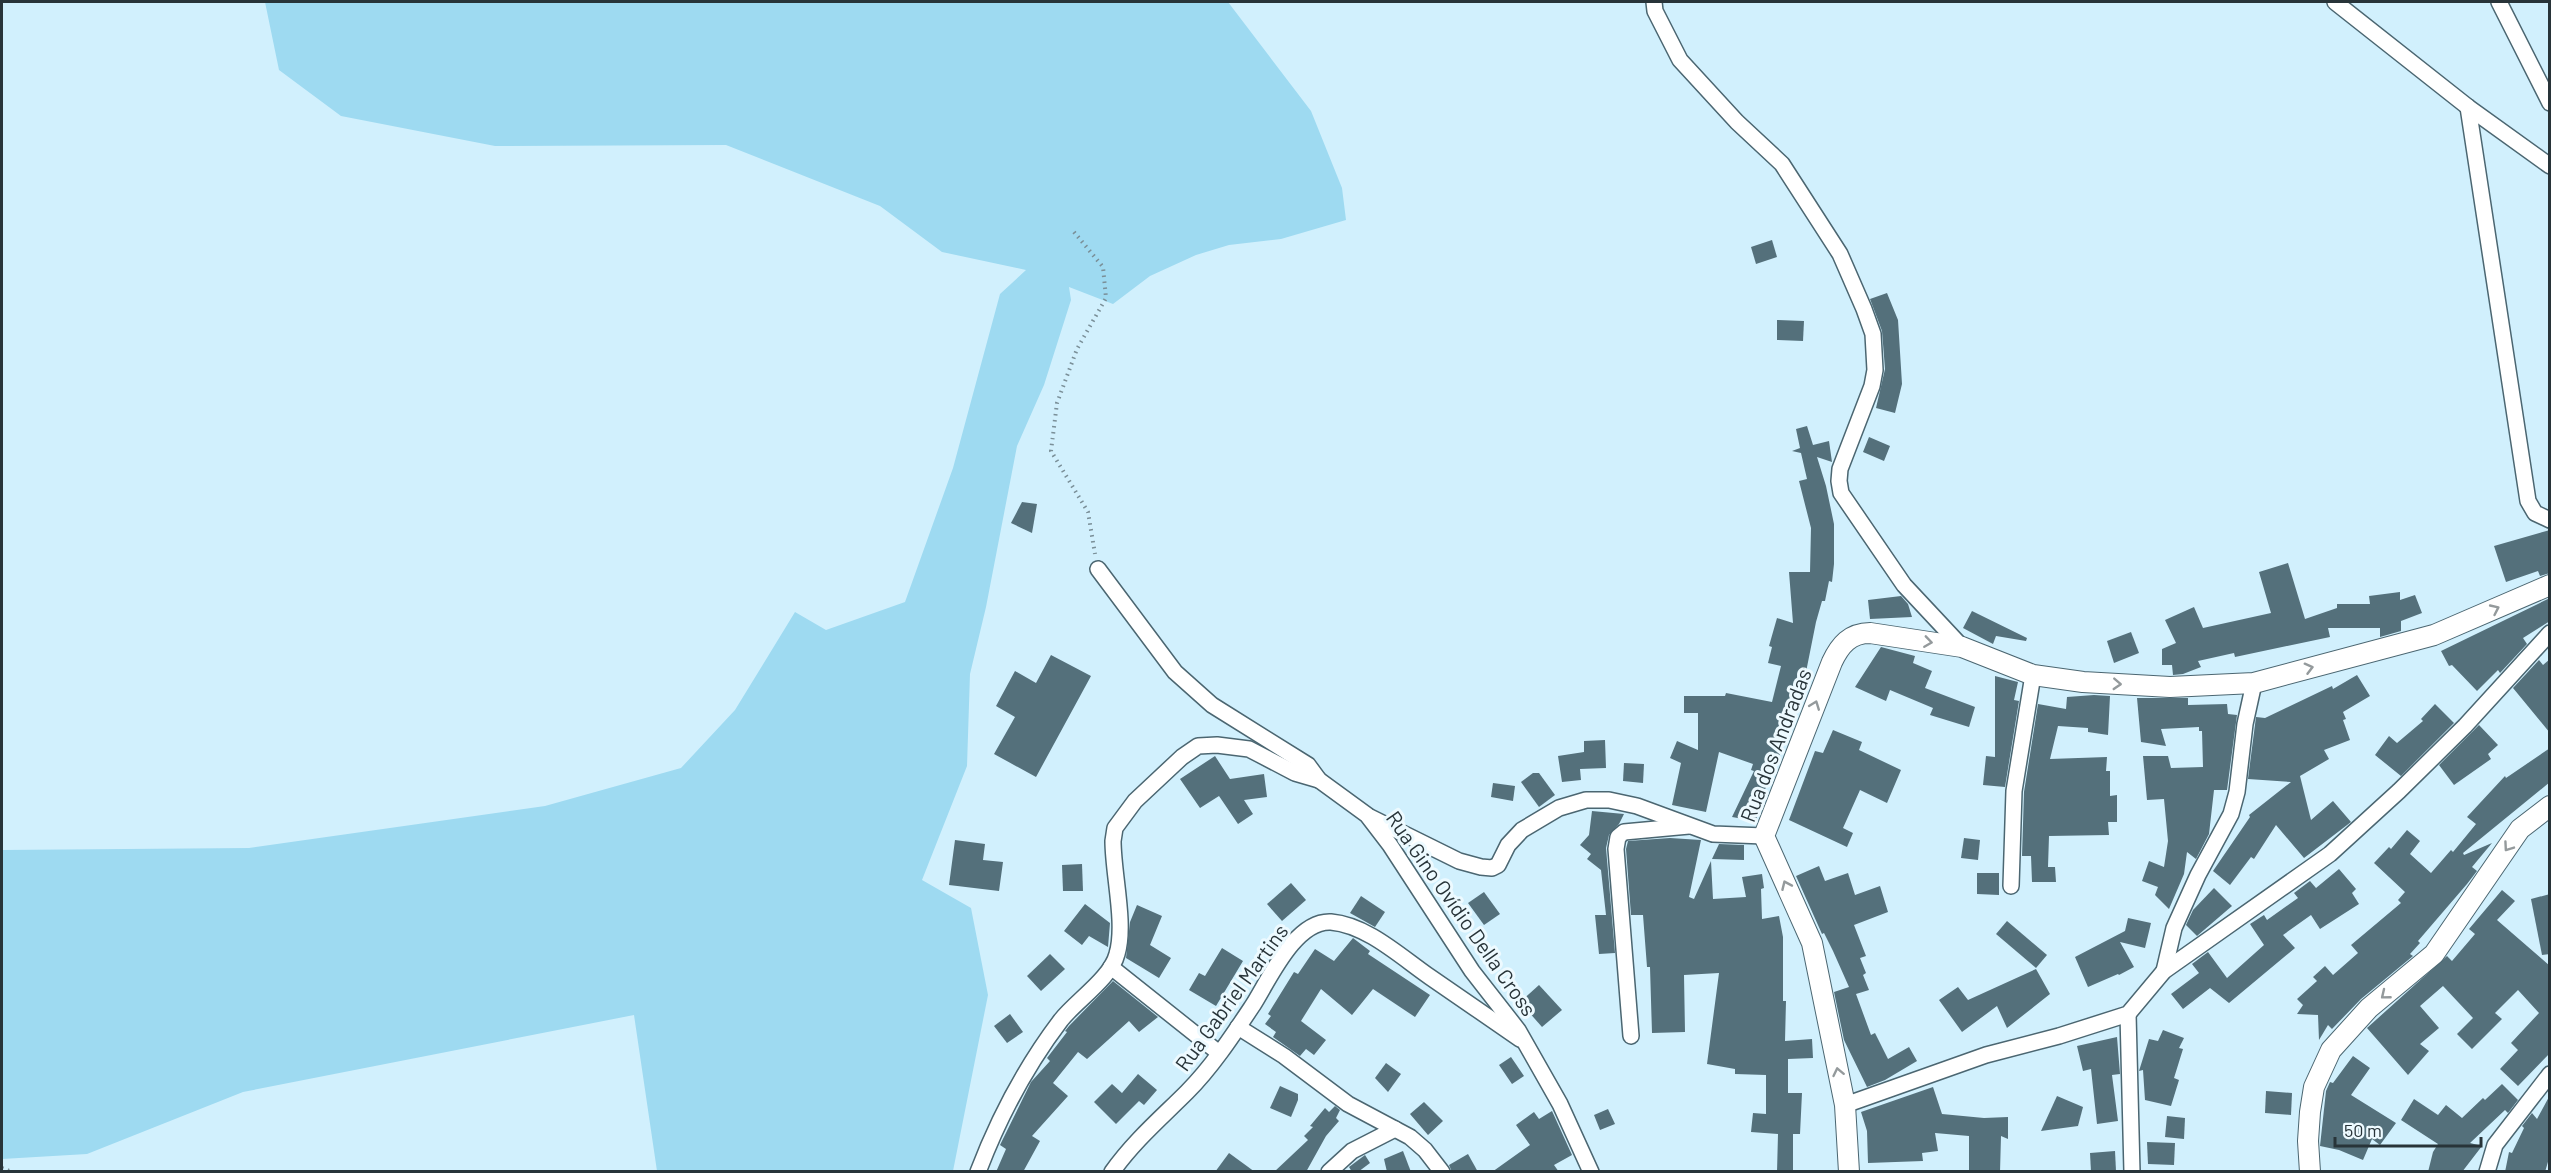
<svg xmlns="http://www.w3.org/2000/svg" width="2551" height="1173" viewBox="0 0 2551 1173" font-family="Barlow,sans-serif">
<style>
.green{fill:#9edaf1}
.building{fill:#54707b}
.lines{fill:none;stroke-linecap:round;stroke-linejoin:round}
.minor-casing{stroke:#4b6671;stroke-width:18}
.tertiary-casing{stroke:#4b6671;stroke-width:22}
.path{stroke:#7a8f98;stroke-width:4;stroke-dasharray:1.5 4.5;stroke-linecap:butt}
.minor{stroke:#fff;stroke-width:15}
.tertiary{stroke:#fff;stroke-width:20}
.oneway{stroke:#949a9c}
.labels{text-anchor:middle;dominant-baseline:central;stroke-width:6;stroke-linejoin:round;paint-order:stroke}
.street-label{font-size:21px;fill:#283439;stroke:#edfaff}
</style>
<rect width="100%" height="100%" fill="#d1f0fd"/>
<path class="green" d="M265 2H1228L1311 111 1342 188 1346 220 1281 239 1229 245 1196 255 1150 276 1113 304 1069 287 1071 300 1044 385 1017 446 986 607 970 674 967 766 922 880 971 908 988 995 953 1171H657L634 1015 243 1092 87 1154 2 1159V850L249 848 545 806 681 768 735 710 795 612 826 630 905 602 953 468 1000 294 1026 270 942 252 880 206 726 145 495 146 341 116 279 70Z"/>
<g class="building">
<path d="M1772 240 1777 257 1756 264 1751 247Z"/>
<path d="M1887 293 1898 320 1902 384 1895 413 1876 408 1885 369 1882 331 1870 299Z"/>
<path d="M1777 320 1804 321 1803 341 1777 340Z"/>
<path d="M1807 426 1813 445 1829 441 1832 462 1817 457 1826 486 1834 524V564L1832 582 1829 581 1825 601H1822L1816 622 1806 672 1799 671 1777 751 1781 752 1758 806 1759 813 1755 821 1732 817 1754 771 1751 770 1753 764 1719 752 1706 812 1672 805 1681 763 1670 758 1677 741 1698 750V713H1684V696H1725L1726 693 1772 702 1781 666 1768 663 1772 647 1769 646 1777 618 1793 623 1789 572H1810L1811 528 1799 481 1807 479 1801 453 1792 451 1800 448 1796 429Z"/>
<path d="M1869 437 1890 446 1884 461 1863 452Z"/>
<path d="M1022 502 1037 504 1032 533 1011 523Z"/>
<path d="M2550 530V573L2540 576 2538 571 2506 582 2494 546Z"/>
<path d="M2288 563 2305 619 2337 608V604H2370L2369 596 2400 592V600L2415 595 2422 613 2401 621V631L2380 637V628H2328L2330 637 2235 657 2234 653 2198 661 2201 667 2183 674 2173 675 2172 665H2162V649L2176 643 2165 620 2194 607 2203 628 2271 613 2259 572Z"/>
<path d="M1901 596 1908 604 1912 617 1870 619 1868 600Z"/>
<path d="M2550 598V621L2523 638 2527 644 2500 673 2498 670 2477 691 2452 665 2449 666 2441 651Z"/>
<path d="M1972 611 2027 638 2026 641 1996 636 1993 644 1963 628Z"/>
<path d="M2131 632 2139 653 2114 663 2107 641Z"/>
<path d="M1881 647 1915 656 1913 663 1932 671 1925 688 1975 707 1969 727 1930 715 1933 708 1890 690 1886 701 1855 687Z"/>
<path d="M1051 655 1091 676 1036 777 994 754 1015 717 996 706 1015 671 1036 683Z"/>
<path d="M2550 659V733L2513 688 2539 660 2543 665Z"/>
<path d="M2357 675 2370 696 2343 712 2346 719 2343 720 2350 740 2324 750 2329 759 2300 776 2311 820 2333 801 2351 822 2304 858 2276 825 2254 859 2251 857 2230 885 2213 871 2250 817 2249 815 2291 782 2248 779 2256 717 2265 718 2332 686 2333 689Z"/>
<path d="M1995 676 2018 682 2014 700 2019 701 2005 787 1983 785 1986 756 1995 757Z"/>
<path d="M2094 695 2110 696 2108 735 2088 732V728L2058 726 2050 759 2107 757 2106 771H2110V796L2117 795V822H2108L2109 835 2049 836 2048 867H2055L2056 882H2032L2031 856H2022L2024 792 2038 704 2066 709 2067 697Z"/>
<path d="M2137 698H2188V705L2227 704 2228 714 2237 715 2227 790H2214L2209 834 2196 859 2187 852 2184 874 2169 909 2155 895 2158 887 2142 881 2149 861 2164 867 2168 841 2164 799 2147 800 2143 756H2168L2171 768 2203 767 2202 731H2199V727L2161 729 2166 746 2141 742Z"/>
<path d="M2435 704 2454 723 2401 776 2375 755 2389 736 2397 743 2423 721 2421 719Z"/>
<path d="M2479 725 2498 745 2488 754 2491 759 2454 785 2439 765Z"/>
<path d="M1833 730 1862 742 1859 750 1901 770 1887 803 1860 790 1843 828 1853 833 1847 847 1789 820 1815 751 1823 753Z"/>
<path d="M1605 740 1606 768 1580 769 1581 780 1562 782 1558 756 1584 752V741Z"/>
<path d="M2550 748V782L2463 853 2464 855 2492 843 2472 867 2477 871 2467 884 2418 941 2420 943 2410 954 2413 956 2361 999 2332 1029 2328 1025 2319 1040 2318 1015 2297 1014 2303 1005 2297 999 2317 981 2313 977 2325 966 2333 975 2358 953 2351 945 2401 903 2398 900 2405 892 2374 863 2389 847 2391 849 2407 830 2420 841 2410 854 2431 873 2451 850 2453 852 2476 824 2467 817 2505 776 2506 778Z"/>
<path d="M1215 756 1230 779 1264 774 1267 797 1244 800 1253 814 1238 824 1219 796 1200 808 1180 779Z"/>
<path d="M1624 763 1644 764 1643 783 1623 781Z"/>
<path d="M1533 773H1539L1555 795 1539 807 1521 782Z"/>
<path d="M1493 783 1515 786 1513 801 1491 797Z"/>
<path d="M1592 811 1624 814 1619 824 1609 835 1606 848 1615 953 1599 954 1595 915H1606L1601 870 1587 859 1591 854 1580 845 1589 835Z"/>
<path d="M1670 838 1701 840 1689 897 1694 899 1711 861 1713 899 1746 897 1742 877 1762 874 1764 888 1761 889 1762 919 1779 916 1783 937V1001H1786L1785 1041 1812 1039 1813 1058 1788 1059V1093H1802L1800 1134H1793V1172H1777L1778 1134 1751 1132 1753 1113 1766 1114V1075L1735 1074V1069L1707 1064 1719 973 1684 975 1685 1032 1652 1033 1650 967H1647L1643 915H1631L1626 849 1628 841Z"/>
<path d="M1964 838 1980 840 1978 860 1961 858Z"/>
<path d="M955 840 985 844 983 860 1003 862 999 891 949 885Z"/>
<path d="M1719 844 1744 845V860L1712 859Z"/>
<path d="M1082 864 1083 891H1063L1062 865Z"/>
<path d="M1819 866 1825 881 1848 873 1855 895 1880 886 1888 912 1854 925 1866 956 1860 958 1866 973 1863 975 1869 990 1856 994 1871 1035 1875 1033 1888 1059 1909 1047 1917 1061 1885 1080 1867 1087 1844 1040 1834 992 1849 987 1833 951 1824 933 1822 934 1796 876Z"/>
<path d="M2339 869 2356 889 2352 893 2359 904 2320 929 2311 915 2283 935 2295 948 2229 1003 2210 988 2183 1009 2171 994 2199 973 2192 964 2208 952 2227 978 2264 945 2250 924 2264 915 2267 920 2298 898 2294 893 2310 881 2316 888Z"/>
<path d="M1977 873H1999V895L1977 894Z"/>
<path d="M1291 883 1306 900 1282 921 1267 904Z"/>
<path d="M2214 888 2232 906 2197 936 2186 925 2193 910Z"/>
<path d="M2502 890 2515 901 2497 920 2550 966V1053L2518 1086 2500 1069 2518 1050 2511 1043 2539 1013 2518 990 2495 1013 2502 1019 2472 1049 2457 1034 2473 1018 2443 986 2420 1006 2439 1028 2420 1044 2429 1051 2408 1075 2367 1028 2447 956 2452 961 2475 934 2469 929Z"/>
<path d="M1484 892 1500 914 1484 925 1468 903Z"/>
<path d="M2550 894V954L2542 955 2531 899Z"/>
<path d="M1361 896 1385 912 1375 927 1350 913Z"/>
<path d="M1085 904 1110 923 1108 947 1089 936 1082 945 1064 931Z"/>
<path d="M1137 905 1162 916 1150 945 1171 958 1159 978 1126 958 1130 922Z"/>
<path d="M2128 918 2151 923 2145 948 2120 942 2134 967 2119 975 2118 974 2088 987 2075 957 2125 931Z"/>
<path d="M2007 921 2047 955 2036 968 1996 934Z"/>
<path d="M1353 938 1370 951 1368 954 1430 995 1415 1017 1373 989 1352 1015 1321 989 1301 1021 1326 1040 1314 1055 1306 1049 1300 1056 1273 1037 1276 1032 1265 1024 1271 1016 1268 1014 1294 972 1298 974 1315 949 1334 961Z"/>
<path d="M1222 948 1243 961 1216 1006 1189 990 1199 973 1205 976Z"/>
<path d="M1050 954 1065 969 1041 991 1027 976Z"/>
<path d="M2036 969 2050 994 2007 1028 1997 1006 1962 1032 1939 1000 1958 987 1968 1000Z"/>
<path d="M1113 981 1158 1017 1139 1032 1129 1021 1087 1059 1078 1052 1053 1083 1068 1096 1032 1136 1040 1141 1023 1172H996L1006 1149 1000 1145 1031 1082 1050 1061 1047 1058 1067 1032 1065 1031 1069 1026Z"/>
<path d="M1539 985 1562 1010 1542 1027 1520 1002Z"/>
<path d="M1010 1014 1023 1032 1007 1043 994 1026Z"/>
<path d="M2163 1030 2184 1038 2179 1048 2183 1049 2174 1078 2179 1080 2171 1106 2145 1100 2143 1070 2139 1071 2149 1039 2158 1041Z"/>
<path d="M2117 1037 2120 1074 2112 1075 2118 1121 2097 1124 2091 1069 2083 1071 2077 1046Z"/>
<path d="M2353 1056 2370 1068 2351 1095 2396 1123 2380 1145 2372 1139 2363 1160 2339 1150 2320 1146 2326 1091 2330 1082 2333 1083Z"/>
<path d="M1511 1057 1524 1076 1512 1084 1499 1065Z"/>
<path d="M1386 1063 1401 1074 1388 1092 1375 1078Z"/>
<path d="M1138 1074 1157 1090 1144 1105 1139 1101 1116 1124 1094 1102 1112 1084 1122 1093Z"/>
<path d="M2502 1084 2518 1100 2508 1113 2505 1110 2470 1143 2482 1146 2462 1172H2428L2433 1152 2438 1144 2401 1120 2414 1099 2438 1115 2446 1105 2462 1118 2483 1098 2485 1100Z"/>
<path d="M1280 1086 1298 1094V1100L1291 1117 1270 1108Z"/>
<path d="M1933 1087 1942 1114 1984 1118 2008 1117V1139L2001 1136 2000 1172H1969V1136L1935 1133 1938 1151 1922 1153 1923 1161 1868 1163 1867 1131 1861 1112Z"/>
<path d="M2266 1091 2292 1093 2291 1115 2265 1113Z"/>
<path d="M2550 1095V1155L2545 1172H2505L2509 1152 2512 1153 2524 1128 2522 1126 2532 1113 2537 1119Z"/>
<path d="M2057 1096 2083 1107 2078 1126 2041 1131Z"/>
<path d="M1424 1102 1443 1121 1428 1135 1410 1114Z"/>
<path d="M1335 1106 1340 1110 1336 1118 1339 1121 1326 1136 1306 1172H1274L1308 1140 1304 1136 1313 1127 1310 1126 1325 1108 1329 1112Z"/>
<path d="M1608 1109 1615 1124 1600 1130 1594 1115Z"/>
<path d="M1552 1111 1572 1155 1554 1165 1559 1172H1492L1530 1145 1516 1125 1534 1112 1539 1119Z"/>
<path d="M2167 1116 2185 1118 2184 1139 2165 1137Z"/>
<path d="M2147 1142 2175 1143 2174 1165 2148 1164Z"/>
<path d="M1403 1151 1411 1172H1387L1384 1159Z"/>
<path d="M2115 1151 2116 1171 2091 1172 2090 1153Z"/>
<path d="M1229 1153 1255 1172H1215Z"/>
<path d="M1468 1154 1478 1172H1452L1449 1165Z"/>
<path d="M1365 1155 1370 1163 1358 1172H1352L1349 1167Z"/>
</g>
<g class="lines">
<g class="minor-casing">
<g id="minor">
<path d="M1654 2 1655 11 1680 60 1737 122 1782 164 1840 254 1864 309 1873 334 1875 370 1872 386 1840 469 1839 481 1841 493 1904 585 1962 647"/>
<path d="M2335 2 2468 107 2550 166"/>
<path d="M2499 2 2550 103"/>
<path d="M2468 107 2528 501 2535 513 2550 520"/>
<path d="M1098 569 1175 672 1212 705 1308 765 1319 780 1367 815 1390 845 1472 971 1518 1030 1560 1104 1591 1172"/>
<path d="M1370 817 1459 861 1481 867 1492 868 1498 865 1508 845 1522 830 1559 808 1586 800H1609L1637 806 1713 834 1764 836"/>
<path d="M2011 886 2014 791 2033 675"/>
<path d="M1111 967 1219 1053"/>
<path d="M2164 971 2174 928 2198 875 2231 814 2237 792 2245 724 2254 683"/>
<path d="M2128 1014 2132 1172"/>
<path d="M1238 1027 1284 1056 1348 1104 1410 1137 1425 1150 1442 1172"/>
<path d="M1631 1036 1616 849 1618 837 1624 832 1689 826"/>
<path d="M1845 1105 1986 1055 2059 1036 2128 1014 2164 971 2330 854 2399 791 2465 726 2550 633"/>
<path d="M978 1172C999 1117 1026 1066 1061 1020 1077 1000 1111 978 1117 954 1126 924 1113 874 1113 841L1115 828 1135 801 1182 757 1198 746 1217 745 1249 749 1295 773 1319 780"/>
<path d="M1112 1172C1134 1141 1161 1118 1187 1092 1212 1067 1233 1035 1253 1005 1269 980 1295 920 1331 922 1367 925 1401 957 1430 977 1460 998 1490 1018 1520 1039"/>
<path d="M1329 1172 1352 1151 1395 1129"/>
<path d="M2487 1172 2495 1145 2550 1074"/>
</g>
</g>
<g class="tertiary-casing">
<g id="tertiary">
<path d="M1849 1172 1845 1105 1812 943 1764 836 1832 662C1840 645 1850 633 1870 633L1962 647 2033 675 2083 682 2170 687 2254 683 2434 635 2550 585"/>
<path d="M2310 1172 2308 1141 2310 1112 2314 1087 2331 1050 2369 1008 2434 954 2520 829 2550 806"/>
</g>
</g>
<g class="path">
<path d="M1074 232 1103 267 1106 298 1077 349 1057 403 1051 451 1088 512 1095 554"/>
<path d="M2 1168 12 1172"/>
</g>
<use href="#minor" class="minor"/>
<use href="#tertiary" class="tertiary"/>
</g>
<defs><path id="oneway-chevron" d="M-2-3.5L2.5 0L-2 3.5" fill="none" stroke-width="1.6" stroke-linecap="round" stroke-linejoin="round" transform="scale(1.5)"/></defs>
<g class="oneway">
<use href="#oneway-chevron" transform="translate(2495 609) rotate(-25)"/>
<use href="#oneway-chevron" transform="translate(1928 642) rotate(8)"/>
<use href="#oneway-chevron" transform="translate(2309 668) rotate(-15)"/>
<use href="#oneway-chevron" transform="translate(2117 684) rotate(3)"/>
<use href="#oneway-chevron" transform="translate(1815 705) rotate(-69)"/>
<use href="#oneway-chevron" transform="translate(2508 847) rotate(125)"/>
<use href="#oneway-chevron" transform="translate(1786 885) rotate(-114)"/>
<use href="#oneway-chevron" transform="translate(2385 995) rotate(141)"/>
<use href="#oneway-chevron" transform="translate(1838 1072) rotate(-102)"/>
</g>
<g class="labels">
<g class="street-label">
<text transform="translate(1775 745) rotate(-69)">Rua dos Andradas</text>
<text transform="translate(1462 913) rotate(55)">Rua Gino Ovídio Della Cross</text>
<text transform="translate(1231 997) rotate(-54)">Rua Gabriel Martins</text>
</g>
</g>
<rect width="2551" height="1173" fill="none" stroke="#283439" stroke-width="6"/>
<path d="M2335 1137v9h146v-9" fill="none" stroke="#283439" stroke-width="3"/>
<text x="2344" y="1137" font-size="18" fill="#283439" stroke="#edfaff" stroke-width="4.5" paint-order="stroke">50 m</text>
</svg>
